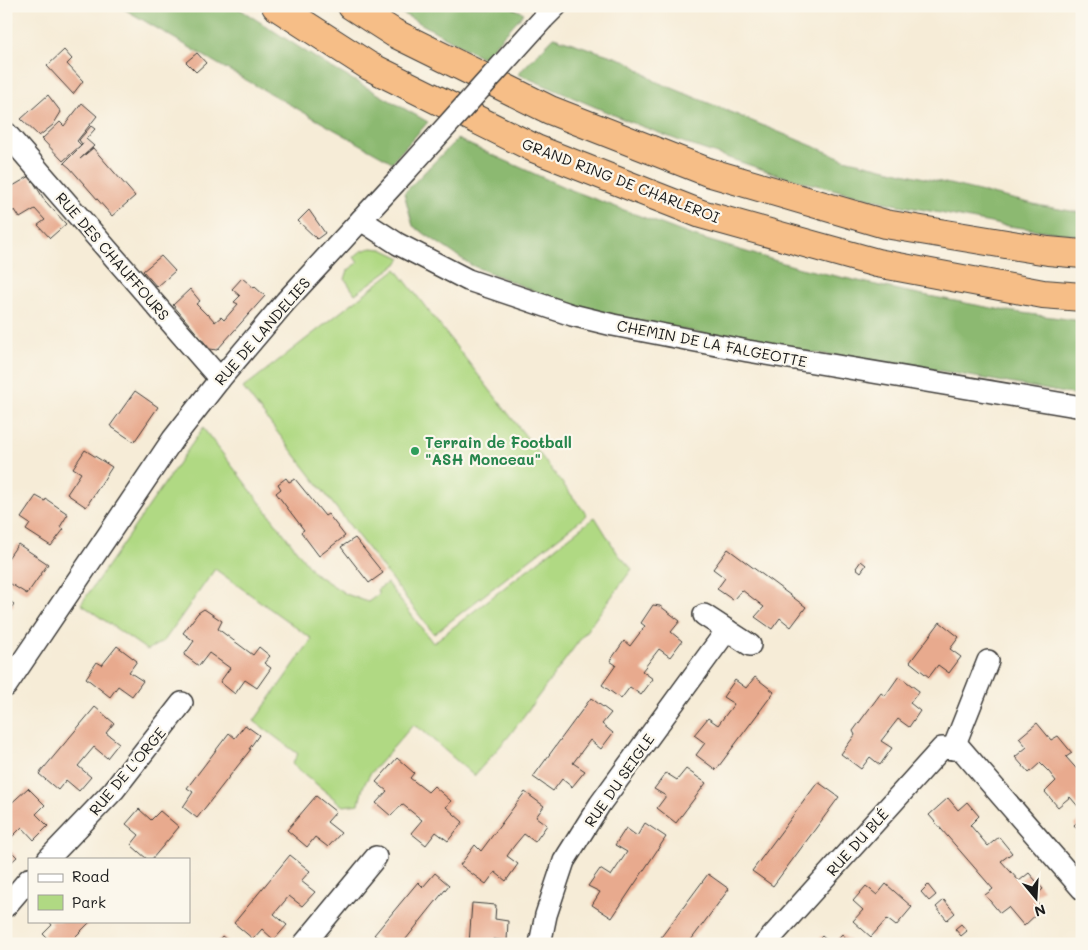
<svg xmlns="http://www.w3.org/2000/svg" width="1088" height="950" viewBox="0 0 1088 950" font-family="Mali,sans-serif">
<style>
.green{fill:#b0d983;stroke:#667a50}
.forest{fill:#8cb971;stroke:#546a46}
.building{fill:#e8aa8e}
.lines{fill:none;stroke-linecap:round;stroke-linejoin:round}
.minor-casing{stroke:#3d3b38;stroke-width:24}
.highway-casing{stroke:#3d3b38;stroke-width:30}
.minor{stroke:#fff;stroke-width:21}
.highway{stroke:#f6be87;stroke-width:28}
.minor-bridge-casing{stroke:#3d3b38;stroke-width:24;stroke-linecap:butt}
.minor-bridge{stroke:#fff;stroke-width:21}
.leisure-dot{fill:#2e9e5b;stroke:#fbf7ec;stroke-width:2}
.labels{text-anchor:middle;dominant-baseline:central;stroke-width:4.5;stroke-linejoin:round;paint-order:stroke}
.street-label{font-size:15px;fill:#1c1c1c;stroke:#fbf7ec}
.leisure-label{font-size:15px;font-weight:bold;fill:#27864d;stroke:#fbf7ec;text-anchor:start}
</style>
<rect width="100%" height="100%" fill="#fbf7ec"/>
<filter id="ink" filterUnits="userSpaceOnUse"><feTurbulence type="fractalNoise" baseFrequency=".02" numOctaves="2"/><feDisplacementMap in="SourceGraphic" scale="10" xChannelSelector="R" yChannelSelector="G"/><feConvolveMatrix kernelMatrix="1 2 1 2 8 2 1 2 1" color-interpolation-filters="sRGB"/></filter>
<filter id="wash" filterUnits="userSpaceOnUse"><feTurbulence type="fractalNoise" baseFrequency=".0096" numOctaves="4" result="noise"/><feDisplacementMap in="SourceGraphic" scale="20" xChannelSelector="R" yChannelSelector="G"/><feGaussianBlur stdDeviation="1.12" result="paint"/><feColorMatrix in="noise" values="0 0 0 0 0 0 0 0 0 0 0 0 0 0 0 0 0 1.4 0 .05"/><feComposite in="paint" operator="in"/></filter>
<g filter="url(#wash)">
<rect width="100%" height="100%" fill="#f6ecd7"/>
<g class="green">
<path d="M371 248 382 249 401 258 397 264 355 294 345 279 348 270 358 263 354 257 361 251Z"/>
<path d="M396 269 587 515 434 634 243 388Z"/>
<path d="M203 428 314 573 346 594 368 602 379 594 377 590 387 583 433 643 595 517 618 554 632 569 509 736 474 776 422 730 413 725 370 774 363 787 359 804 343 806 292 764 298 754 254 721 312 639 215 569 164 641 147 650 81 604Z"/>
</g>
<g class="forest">
<path d="M119 6H235L325 64 428 122 392 162 223 67Z"/>
<path d="M389 6H508L524 13 483 58Z"/>
<path d="M554 37 627 61 655 81 844 159 1042 206 1082 213V236L1001 225 889 203 788 178 693 146 628 121 518 74Z"/>
<path d="M457 139 566 188 690 235 800 268 903 291 1007 311 1082 321V396L902 364 774 348 575 308 471 265 413 226 404 193Z"/>
</g>
<g id="blocks">
<g class="building">
<path d="M64 50 72 59 67 64 83 81 73 94 47 66Z"/>
<path d="M197 53 206 63 196 72 186 62Z"/>
<path d="M48 95 61 112 53 125 39 136 21 119Z"/>
<path d="M82 103 97 116 77 141 81 145 63 161 42 139 60 122 64 126Z"/>
<path d="M91 126 95 129 86 139 94 146 80 159 93 148 135 196 112 216 70 168 64 163 84 143 82 144 79 140Z"/>
<path d="M30 176 45 201 66 224 50 238 38 225 45 220 35 209 20 218 15 210 6 215V190Z"/>
<path d="M309 210 325 233 317 239 298 221Z"/>
<path d="M161 256 175 271 157 287 143 271Z"/>
<path d="M242 278 254 288 255 287 265 296 217 350 210 349 173 305 190 289 200 301 196 304 207 315 208 314 215 322 221 317 224 320 238 304 234 302 240 296 232 289Z"/>
<path d="M135 391 158 407 134 442 110 426Z"/>
<path d="M85 450 112 467 86 507 67 494 81 473 73 468Z"/>
<path d="M286 478 289 482 295 479 325 516 328 514 345 536 319 556 301 532 304 530 276 493 281 489 278 484Z"/>
<path d="M36 496 45 501 46 499 68 514 60 527 64 529 51 546 26 530 30 524 21 518Z"/>
<path d="M355 538 383 573 369 583 341 547Z"/>
<path d="M18 544 48 564 27 594 6 581V561Z"/>
<path d="M728 549 806 607 791 627 780 618 772 629 755 617 764 607 742 590 733 600 717 589 725 578 713 569Z"/>
<path d="M861 561 866 565 861 572 856 568Z"/>
<path d="M6 599 14 604 6 616Z"/>
<path d="M653 605 660 606 680 621 671 632 682 641 670 657 659 649 642 671 653 679 641 695 630 687 621 699 602 685 616 665 610 661 624 641 630 646 645 626 641 623Z"/>
<path d="M204 609 222 621 218 629 253 655 259 647 270 656 264 663 271 668 257 688 245 680 235 694 220 682 230 668 209 653 199 666 184 655 194 641 183 633 198 613Z"/>
<path d="M940 622 959 637 950 649 961 657 949 673 938 665 929 677 910 662Z"/>
<path d="M117 646 137 661 129 672 143 681 132 696 118 686 110 697 86 678 97 662 102 665Z"/>
<path d="M899 676 919 691 910 703 920 711 909 727 898 719 881 741 892 748 880 765 870 757 861 769 841 754 855 735 853 731 881 693 885 696Z"/>
<path d="M755 677 774 692 716 770 696 755 705 743 694 735 708 718 718 725 734 704 723 697 735 680 746 688Z"/>
<path d="M591 698 611 713 602 724 613 733 601 749 590 740 573 763 585 771 572 787 562 779 553 791 533 777Z"/>
<path d="M95 707 114 723 106 733 119 743 107 758 94 747 78 766 91 777 79 791 66 780 58 790 39 774Z"/>
<path d="M1037 723 1051 740 1058 736 1072 753 1066 757 1082 775V811L1070 797 1058 807 1045 792 1056 781 1049 772 1040 763 1029 773 1015 757 1027 747 1019 738Z"/>
<path d="M245 725 259 735 249 749H251L197 818 183 807 193 792 187 788 229 733 235 738Z"/>
<path d="M397 758 414 773 410 778 428 792 434 786 451 801 446 807 463 822 448 841 436 832 426 845 411 833 422 820 402 804 391 816 376 803 387 791 376 782Z"/>
<path d="M686 769 706 783 676 823 657 808 666 796 654 789 666 773 677 780Z"/>
<path d="M818 782 839 797 773 886 752 871Z"/>
<path d="M28 788 45 805 36 814 48 826 34 840 22 827 6 843V808Z"/>
<path d="M525 792 544 806 536 817 547 825 535 842 524 834 514 846 507 856 518 864 506 881 495 872 486 884 460 865 475 845 481 851Z"/>
<path d="M316 796 336 812 327 822 341 833 328 847 315 837 307 847 287 830Z"/>
<path d="M948 798 958 810 967 802 979 816 970 825 988 846 999 837 1012 853 1001 861 1019 881 1029 873 1043 889 1033 898 1042 909 1024 926 1008 907 1000 913 985 895 993 889 929 815Z"/>
<path d="M139 809 151 820 160 811 179 827 152 859H147L131 845 139 835 126 824Z"/>
<path d="M1082 818V835L1074 825Z"/>
<path d="M645 823 666 837 612 918 592 905 600 892 588 886 600 869 611 876 627 852 615 845 626 828 637 836Z"/>
<path d="M6 846 17 857 6 867Z"/>
<path d="M290 855 310 871 301 881 315 892 302 906 289 896 274 914 287 925 274 940 262 929 253 939 234 923Z"/>
<path d="M435 873 449 885 402 944H376L380 939 374 935 418 882 423 887Z"/>
<path d="M708 874 729 889 688 944H656Z"/>
<path d="M886 884 912 907 896 926 887 919 871 937 853 921 863 910 853 901 866 886 877 895Z"/>
<path d="M928 885 936 895 929 901 921 892Z"/>
<path d="M944 900 955 913 947 920 936 907Z"/>
<path d="M472 903 496 905 495 919 508 921 507 941 493 939V944H469Z"/>
<path d="M49 921H91L68 944H53L43 934 52 925Z"/>
<path d="M961 924 967 931 961 936 955 929Z"/>
<path d="M842 934 853 944H833Z"/>
<path d="M222 936 232 944H216Z"/>
<path d="M822 936 831 944H814Z"/>
</g>
</g>
</g>
<g filter="url(#ink)">
<use href="#blocks" fill-opacity="0" stroke="#3d3b38" stroke-width="1"/>
<g class="lines">
<g class="minor-casing">
<g id="minor">
<path d="M543 19 556 6"/>
<path d="M6 133 220 379"/>
<path d="M361 220 398 244 468 280 572 315 613 325 748 351 1082 407"/>
<path d="M704 615 750 645"/>
<path d="M6 686 173 439 220 379 286 301 407 170"/>
<path d="M953 749 988 661"/>
<path d="M48 859 114 790 182 703"/>
<path d="M6 906 29 879"/>
<path d="M304 944 376 857"/>
<path d="M540 944 546 915 564 861 600 804 727 630"/>
<path d="M765 944 942 748 961 749 1082 889"/>
</g>
</g>
<g class="highway-casing">
<g id="highway">
<path d="M276 6 369 66 536 149 701 214 877 263 1043 294 1082 297"/>
<path d="M352 6 394 33 550 110 708 172 885 224 1048 251 1082 254"/>
</g>
</g>
<use href="#minor" class="minor"/>
<use href="#highway" class="highway"/>
<g class="minor-bridge-casing">
<path id="minor-bridge" d="M407 170 543 19"/>
</g>
<use href="#minor-bridge" class="minor-bridge"/>
</g>
</g>
<circle class="leisure-dot" cx="415" cy="451" r="5"/>
<g class="labels">
<g class="street-label">
<text transform="translate(621 180) rotate(21)">GRAND RING DE CHARLEROI</text>
<text transform="translate(113 256) rotate(49)">RUE DES CHAUFFOURS</text>
<text transform="translate(262 331) rotate(-49)">RUE DE LANDELIES</text>
<text transform="translate(712 343) rotate(11)">CHEMIN DE LA FALGEOTTE</text>
<text transform="translate(127 771) rotate(-50)">RUE DE L'ORGE</text>
<text transform="translate(619 780) rotate(-55)">RUE DU SEIGLE</text>
<text transform="translate(857 842) rotate(-48)">RUE DU BLÉ</text>
</g>
<g class="leisure-label">
<text x="425" y="442">Terrain de Football<tspan x="425" dy="17">"ASH Monceau"</tspan></text>
</g>
</g>
<rect width="1088" height="950" fill="none" stroke="#fbf7ec" stroke-width="25"/>
<rect x="28" y="858" width="162" height="65" fill="#fbf7ec" stroke="#a29f99"/>
<rect x="38" y="874" width="25" height="8" fill="#ffffff" stroke="#a29f99"/>
<text x="72" y="882" font-size="15" fill="#1c1c1c">Road</text>
<rect x="38" y="895" width="25" height="15" fill="#b0d983" stroke="#a29f99"/>
<text x="72" y="908" font-size="15" fill="#1c1c1c">Park</text>
<g transform="translate(1036 898) rotate(162)" stroke="#fbf7ec" stroke-width="4" paint-order="stroke">
<path d="M0-4L9 19L0 12L-9 19Z" fill="#1c1c1c"/>
<text y="-8" font-size="14" font-weight="bold" text-anchor="middle" fill="#1c1c1c">N</text>
</g>
</svg>
